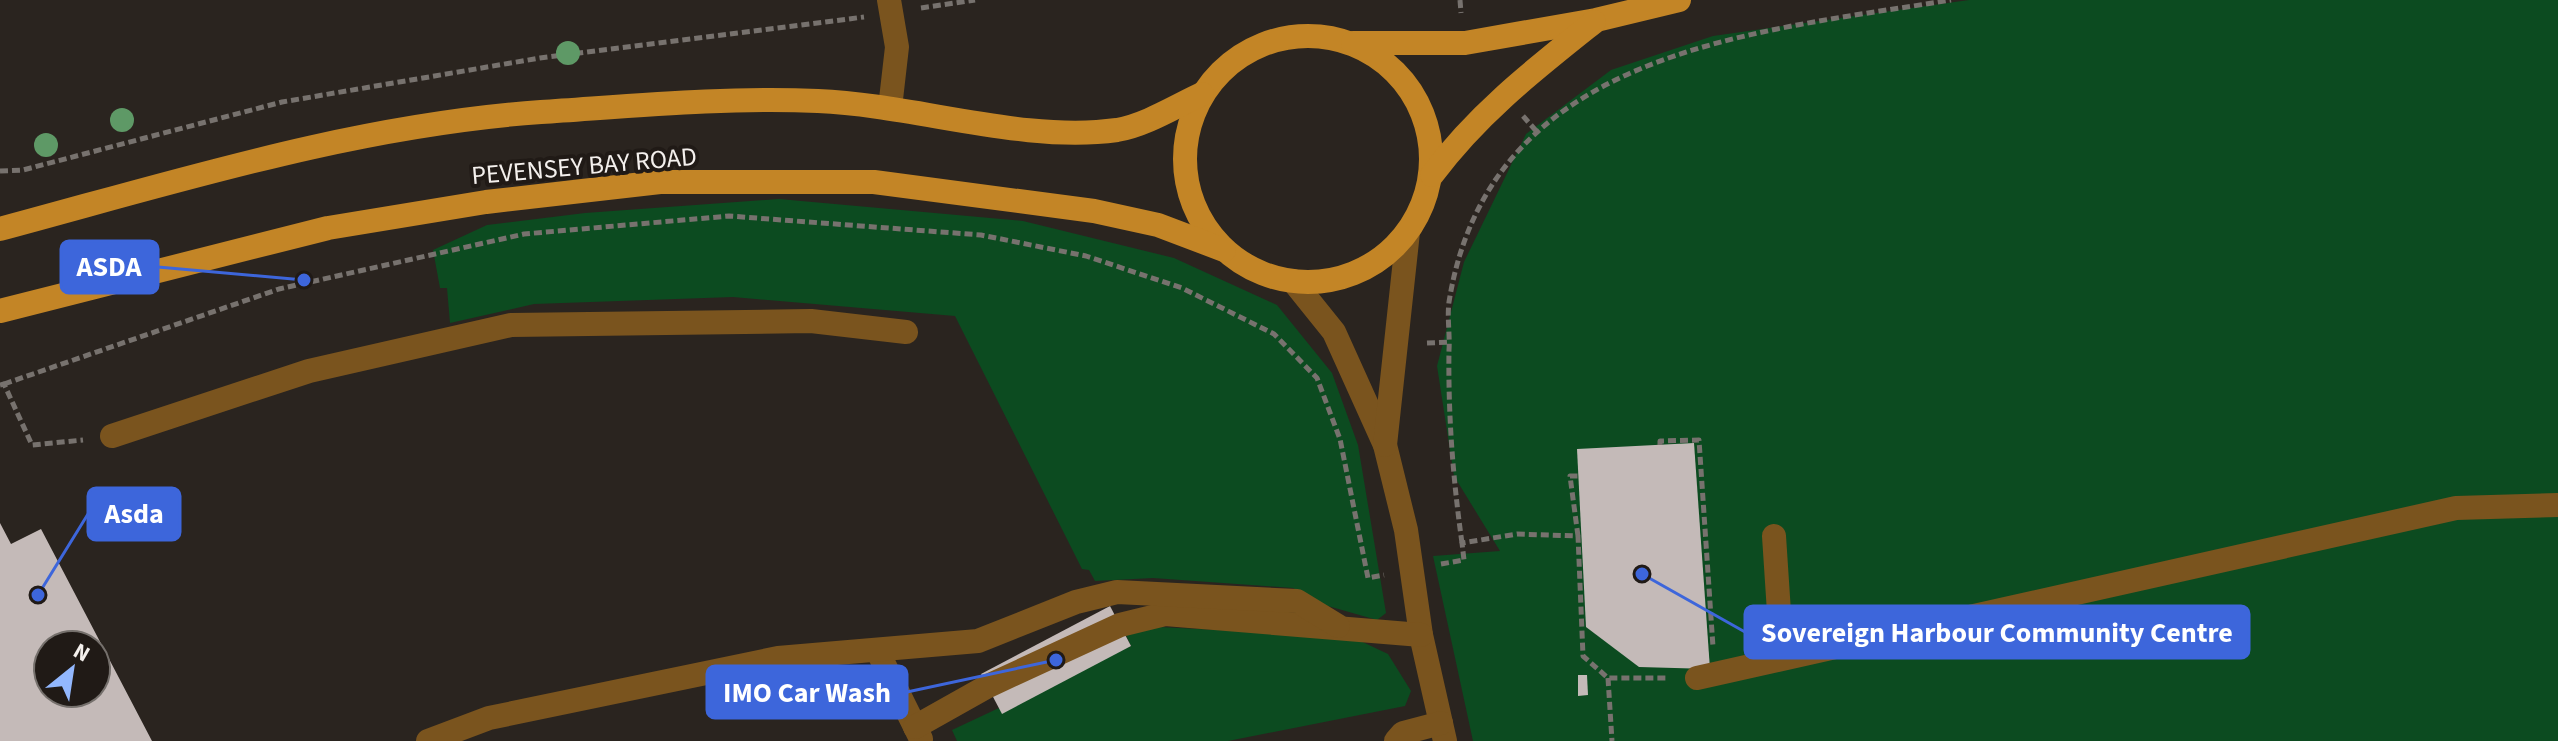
<svg xmlns="http://www.w3.org/2000/svg" width="2558" height="741" viewBox="0 0 2558 741" font-family="'Source Sans 3',sans-serif">
<style>
.green{fill:#0c4b20}
.building{fill:#c4bab8;fill-rule:evenodd}
.lines{fill:none;stroke-linecap:round;stroke-linejoin:round}
.path{stroke:#77726e;stroke-width:5;stroke-dasharray:8 4;stroke-linecap:butt}
.minor{stroke:#7a541e;stroke-width:24}
.major{stroke:#c38526;stroke-width:24}
.tree{fill:#5e9966}
.labels{text-anchor:middle;dominant-baseline:central;stroke-width:8;stroke-linejoin:round;paint-order:stroke}
.street-label{font-size:26px;fill:#f4f0ed;stroke:#201a16}
.leader{fill:none;stroke:#3d66db;stroke-width:3}
.callout-dot{fill:#3d66db;stroke:#201a16;stroke-width:3}
.callout{fill:#3d66db;stroke:#3d66db;stroke-width:3}
.callout-label{font-size:28px;text-anchor:middle;font-weight:bold;fill:#fff}
</style>
<rect width="100%" height="100%" fill="#2a241f"/>
<g class="green">
<path d="M1969 0H2558V741H1473L1433 556 1500 551 1454 476 1437 366 1464 262 1526 134 1611 70 1713 36Z"/>
<path d="M779 199 1023 221 1174 258 1277 305 1332 373 1358 445 1386 613 1377 620 1321 604 1293 588 1153 578 1095 581 1089 570 1082 569 955 316 733 297 534 304 450 323 447 288H440L433 250 487 225 585 213Z"/>
<path d="M1159 627 1352 637 1388 654 1411 691 1405 706 1228 741H957L952 730 1131 646 1126 635Z"/>
</g>
<g class="building">
<path d="M1694 443 1710 669 1639 667 1586 627 1577 449Z"/>
<path d="M0 523 11 544 41 529 152 741H0ZM48 645H96V693H48Z"/>
<path d="M1110 606 1131 646 1002 714 981 674Z"/>
<path d="M1578 675H1587L1588 695 1578 696Z"/>
</g>
<g class="lines">
<g class="path">
<path d="M1460 0 1461 13"/>
<path d="M921 8 975 0"/>
<path d="M1523 116 1538 133"/>
<path d="M0 171 23 170 282 102 540 58 864 17"/>
<path d="M1427 343 1450 342"/>
<path d="M4 384 279 289 524 234 729 216 981 235 1086 256 1182 288 1274 334 1317 378 1340 439 1368 578 1384 575"/>
<path d="M0 385 4 384 32 445 83 440"/>
<path d="M1660 445V441L1699 440 1713 647"/>
<path d="M1578 536 1570 476H1579"/>
<path d="M1462 543C1453 479 1448 415 1449 350 1450 335 1447 317 1449 302 1489 51 1749 33 1951 0"/>
<path d="M1441 564 1464 560 1462 543 1517 534 1578 536 1583 656 1608 678H1668"/>
<path d="M1608 678 1612 741"/>
</g>
<g class="minor">
<path d="M889 0 897 47 890 108"/>
<path d="M1293 281 1334 332 1385 445 1406 530 1421 635 1445 741"/>
<path d="M112 436 309 371 511 325 811 321 906 332"/>
<path d="M1385 445 1408 232"/>
<path d="M1774 536 1782 658"/>
<path d="M877 650 921 739"/>
<path d="M1697 678 2456 508 2558 505"/>
<path d="M915 727 988 686 1120 625 1165 614 1421 635"/>
<path d="M428 741 489 718 778 658 978 641 1076 602 1117 592 1297 601 1338 626"/>
<path d="M1396 741 1403 733 1441 723"/>
</g>
<g class="major">
<circle cx="1308" cy="159" r="123"/>
<path d="M1353 43H1465L1596 20 1679 0"/>
<path d="M1432 175C1477 114 1535 69 1594 22"/>
<path d="M0 229C179 181 356 125 541 112 633 106 726 97 818 101 915 105 1023 143 1117 130 1146 125 1176 106 1202 94"/>
<path d="M0 311 328 228 486 202 660 182H874L1094 211 1158 225 1224 250"/>
</g>
</g>
<g class="tree">
<circle cx="568" cy="53" r="12"/>
<circle cx="122" cy="120" r="12"/>
<circle cx="46" cy="145" r="12"/>
</g>
<g class="labels">
<g class="street-label">
<text transform="translate(584 166) rotate(-5)">PEVENSEY BAY ROAD</text>
</g>
</g>
<path class="leader" d="M304 280L158 267M38 595L88 514M1642 574L1745 632M1056 660L907 692"/>
<g class="callout-dot">
<circle cx="304" cy="280" r="8"/>
<circle cx="38" cy="595" r="8"/>
<circle cx="1642" cy="574" r="8"/>
<circle cx="1056" cy="660" r="8"/>
</g>
<g class="callout">
<rect x="61" y="241" width="97" height="52" rx="8"/>
<rect x="88" y="488" width="92" height="52" rx="8"/>
<rect x="1745" y="606" width="504" height="52" rx="8"/>
<rect x="707" y="666" width="200" height="52" rx="8"/>
</g>
<g class="callout-label">
<text x="109" y="276">ASDA</text>
<text x="134" y="523">Asda</text>
<text x="1997" y="642">Sovereign Harbour Community Centre</text>
<text x="807" y="702">IMO Car Wash</text>
</g>
<g transform="translate(72 669) rotate(30)"><circle r="38" fill="#201a16" stroke="#75706c" stroke-width="2"/>
<path d="M0-6L14 30L0 20L-14 30Z" fill="#92b7fd"/>
<text y="-12" font-size="22" font-weight="bold" text-anchor="middle" fill="#f4f0ed">N</text>
</g>
</svg>
